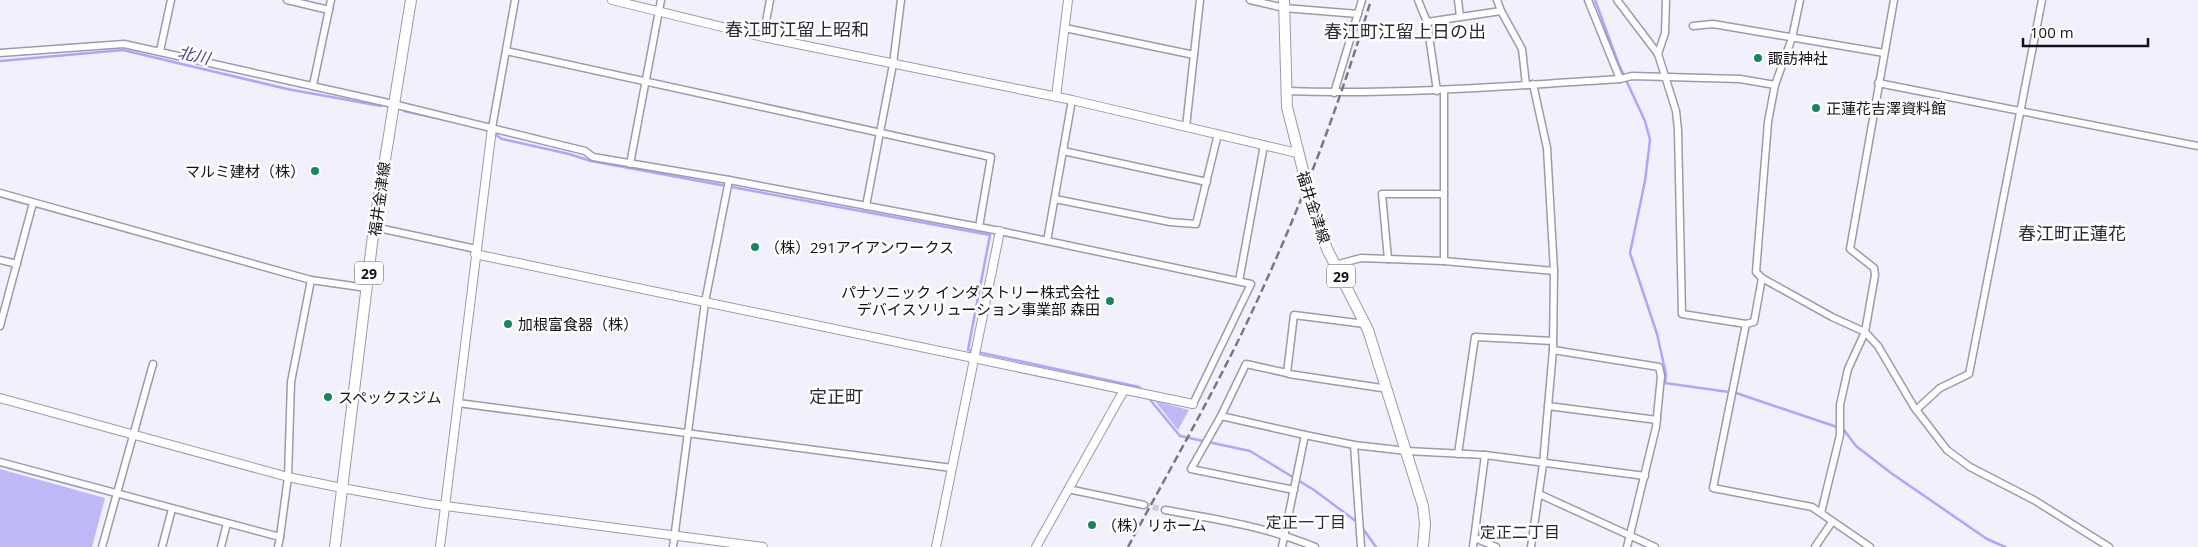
<svg xmlns="http://www.w3.org/2000/svg" width="2198" height="547" viewBox="0 0 2198 547" font-family="'Open Sans','Noto Sans JP',sans-serif">
<style>
.green{fill:#beb8f6}
.lines{fill:none;stroke-linecap:round;stroke-linejoin:round}
.stream{stroke:#b1a5fa;stroke-width:2.5}
.minor-tunnel{stroke:#d0cfdb;stroke-width:6;stroke-dasharray:6 3;stroke-linecap:butt}
.minor-casing{stroke:#9c9aae;stroke-width:9}
.tertiary-casing{stroke:#9c9aae;stroke-width:10}
.primary-casing{stroke:#9c9aae;stroke-width:12}
.minor{stroke:#fff;stroke-width:6}
.tertiary{stroke:#fff;stroke-width:8}
.primary{stroke:#fff;stroke-width:10}
.rail{stroke:#797881;stroke-width:2.5;stroke-dasharray:8 4;stroke-linecap:butt}
.poi-dot{fill:#198461;stroke:#fff;stroke-width:2}
.labels{text-anchor:middle;dominant-baseline:central;stroke-width:5;stroke-linejoin:round;paint-order:stroke}
.shield{fill:#fff;stroke:#59585d;stroke-width:1}
.shield-label{font-size:14px;font-weight:bold;fill:#121118}
.poi-label{font-size:15px;fill:#121118;stroke:#fff;text-anchor:start}
.street-label{font-size:15px;fill:#121118;stroke:#fff}
.water-label{font-size:16px;font-style:italic;fill:#4e3797;stroke:#fff}
.neighbourhood-label{font-size:16px;fill:#292838;stroke:#fff}
.quarter-label{font-size:18px;fill:#292838;stroke:#fff}
</style>
<rect width="100%" height="100%" fill="#f1f0fd"/>
<g class="green">
<path d="M1155 401 1189 410 1178 430Z"/>
<path d="M0 469 105 498 92 547H0Z"/>
</g>
<g class="lines">
<g class="stream">
<path d="M1595 0 1619 65 1645 121 1650 140 1645 181 1630 253 1657 334 1666 374 1665 383 1736 393 1834 426 1844 430 1856 446 1891 473 1987 539 2005 547"/>
<path d="M0 61 123 50 287 89 381 106"/>
<path d="M404 111 445 120"/>
<path d="M493 133 502 139 569 154 591 161 990 235 968 350 1139 387 1142 390"/>
<path d="M1147 396 1180 436 1250 451 1314 490 1357 522"/>
<path d="M1361 526 1376 547"/>
</g>
<path class="minor-tunnel" d="M1144 505 1165 510"/>
<g class="minor-casing">
<g id="minor">
<path d="M287 0 329 10"/>
<path d="M1250 0 1284 8 1358 14"/>
<path d="M1418 0 1427 22 1437 91"/>
<path d="M1458 0 1460 17"/>
<path d="M1497 0 1501 11 1522 49 1526 85"/>
<path d="M1588 0 1620 79"/>
<path d="M1617 0 1658 54"/>
<path d="M1666 0 1665 33 1658 54 1676 111 1678 130 1682 314 1746 324 1754 322 1762 278"/>
<path d="M1800 0 1792 38 1775 85 1768 122 1756 272 1762 278 1832 317 1865 332 1878 346 1914 407 1947 450 1970 467 2034 500 2109 547"/>
<path d="M1427 22 1501 11"/>
<path d="M1693 26 1713 24 1884 53"/>
<path d="M1065 28 1194 55"/>
<path d="M763 37 770 0"/>
<path d="M160 51 171 0"/>
<path d="M506 51 991 157 979 227"/>
<path d="M0 53 124 44 393 104 585 151 593 157 729 180 1000 231 1251 284 1193 404"/>
<path d="M1878 83 2198 146"/>
<path d="M313 85 331 0"/>
<path d="M1286 91C1398 95 1508 86 1620 79L1632 76 1740 79 1775 85"/>
<path d="M1444 91V261"/>
<path d="M1334 93 1362 0"/>
<path d="M1186 127 1200 0"/>
<path d="M492 128 515 0"/>
<path d="M1063 151 1207 182"/>
<path d="M630 164 661 0"/>
<path d="M0 193 311 280 367 288"/>
<path d="M1055 199 1170 222 1196 224 1218 134"/>
<path d="M866 206 893 64 901 0"/>
<path d="M374 227 476 249"/>
<path d="M1047 241 1072 100"/>
<path d="M1388 259 1382 194H1444"/>
<path d="M0 260 17 264"/>
<path d="M1335 265 1361 258 1388 259 1444 261 1554 271"/>
<path d="M1239 281 1264 145"/>
<path d="M1746 324 1713 488 1812 507 1870 547"/>
<path d="M0 326 33 203"/>
<path d="M1553 350 1659 367 1661 376 1656 427 1627 547"/>
<path d="M1289 374 1388 389"/>
<path d="M458 403 952 468"/>
<path d="M1548 406 1657 420"/>
<path d="M1916 410 1940 388 1969 374 2042 0"/>
<path d="M1221 416 1305 435"/>
<path d="M1354 445 1361 547"/>
<path d="M1458 454 1475 337 1553 341"/>
<path d="M0 462 280 537 278 547"/>
<path d="M1068 489 1144 505"/>
<path d="M1294 490 1191 469 1221 416 1246 364 1287 373 1294 315 1365 324"/>
<path d="M1539 494 1655 547"/>
<path d="M1165 510C1216 519 1267 527 1315 547"/>
<path d="M1821 513 1840 435V405L1848 369 1865 332 1875 275 1874 268 1850 249 1894 0"/>
<path d="M280 537 288 477 291 382 311 280"/>
<path d="M1475 538 1496 547"/>
<path d="M102 547 153 364"/>
<path d="M162 547 172 509"/>
<path d="M221 547 227 523"/>
<path d="M673 547 705 302 729 180"/>
<path d="M1282 547 1305 435 1354 445 1407 451 1485 455 1645 476"/>
<path d="M1473 547 1485 455"/>
<path d="M1531 547 1543 464 1553 350 1554 271 1547 148 1533 84"/>
<path d="M1815 547 1832 522"/>
</g>
</g>
<g class="tertiary-casing">
<g id="tertiary">
<path d="M612 0 763 37 1072 100 1297 153"/>
<path d="M1056 97 1068 0"/>
<path d="M475 254 1193 404"/>
<path d="M0 398 288 477 342 488 430 504 763 547"/>
<path d="M440 547 492 128"/>
<path d="M936 547 1000 231"/>
<path d="M1036 547 1124 390"/>
</g>
</g>
<g class="primary-casing">
<g id="primary">
<path d="M1284 0 1287 107 1309 194 1327 249 1368 330 1423 506 1425 524 1423 547"/>
<path d="M335 547 374 227 411 0"/>
</g>
</g>
<use href="#minor" class="minor"/>
<use href="#tertiary" class="tertiary"/>
<use href="#primary" class="primary"/>
<path class="rail" d="M1128 547C1165 478 1204 410 1239 339 1292 230 1336 116 1371 0"/>
</g>
<g class="poi-dot">
<circle cx="1758" cy="58" r="5"/>
<circle cx="1816" cy="108" r="5"/>
<circle cx="315" cy="171" r="5"/>
<circle cx="755" cy="247" r="5"/>
<circle cx="1110" cy="301" r="5"/>
<circle cx="508" cy="324" r="5"/>
<circle cx="328" cy="397" r="5"/>
<circle cx="1092" cy="525" r="5"/>
</g>
<g class="labels">
<g class="shield">
<rect x="355" y="261.5" width="28" height="23" rx="4"/>
<rect x="1327" y="264.5" width="28" height="23" rx="4"/>
</g>
<g class="shield-label">
<text x="369" y="273">29</text>
<text x="1341" y="276">29</text>
</g>
<g class="poi-label">
<text x="1768" y="58">諏訪神社</text>
<text x="1826" y="108">正蓮花吉澤資料館</text>
<text x="305" y="171" text-anchor="end">マルミ建材（株）</text>
<text x="765" y="247">（株）291アイアンワークス</text>
<text x="1100" y="292" text-anchor="end">パナソニック インダストリー株式会社<tspan x="1100" dy="17">デバイスソリューション事業部 森田</tspan></text>
<text x="518" y="324">加根富食器（株）</text>
<text x="338" y="397">スペックスジム</text>
<text x="1102" y="525">（株）リホーム</text>
</g>
<g class="street-label">
<text transform="translate(379 199) rotate(-82)">福井金津線</text>
<text transform="translate(1314 207) rotate(72)">福井金津線</text>
</g>
<g class="water-label">
<text transform="translate(194 55) rotate(13)">北川</text>
</g>
<g class="neighbourhood-label">
<text x="1306" y="522">定正一丁目</text>
<text x="1520" y="532">定正二丁目</text>
</g>
<g class="quarter-label">
<text x="797" y="29">春江町江留上昭和</text>
<text x="1405" y="31">春江町江留上日の出</text>
<text x="2072" y="233">春江町正蓮花</text>
<text x="836" y="396">定正町</text>
</g>
</g>
<path d="M2023 38v8h125v-8" fill="none" stroke="#121118" stroke-width="2.5"/>
<text x="2030" y="38" font-size="15" fill="#121118" stroke="#ffffff" stroke-width="4" paint-order="stroke">100 m</text>
</svg>
